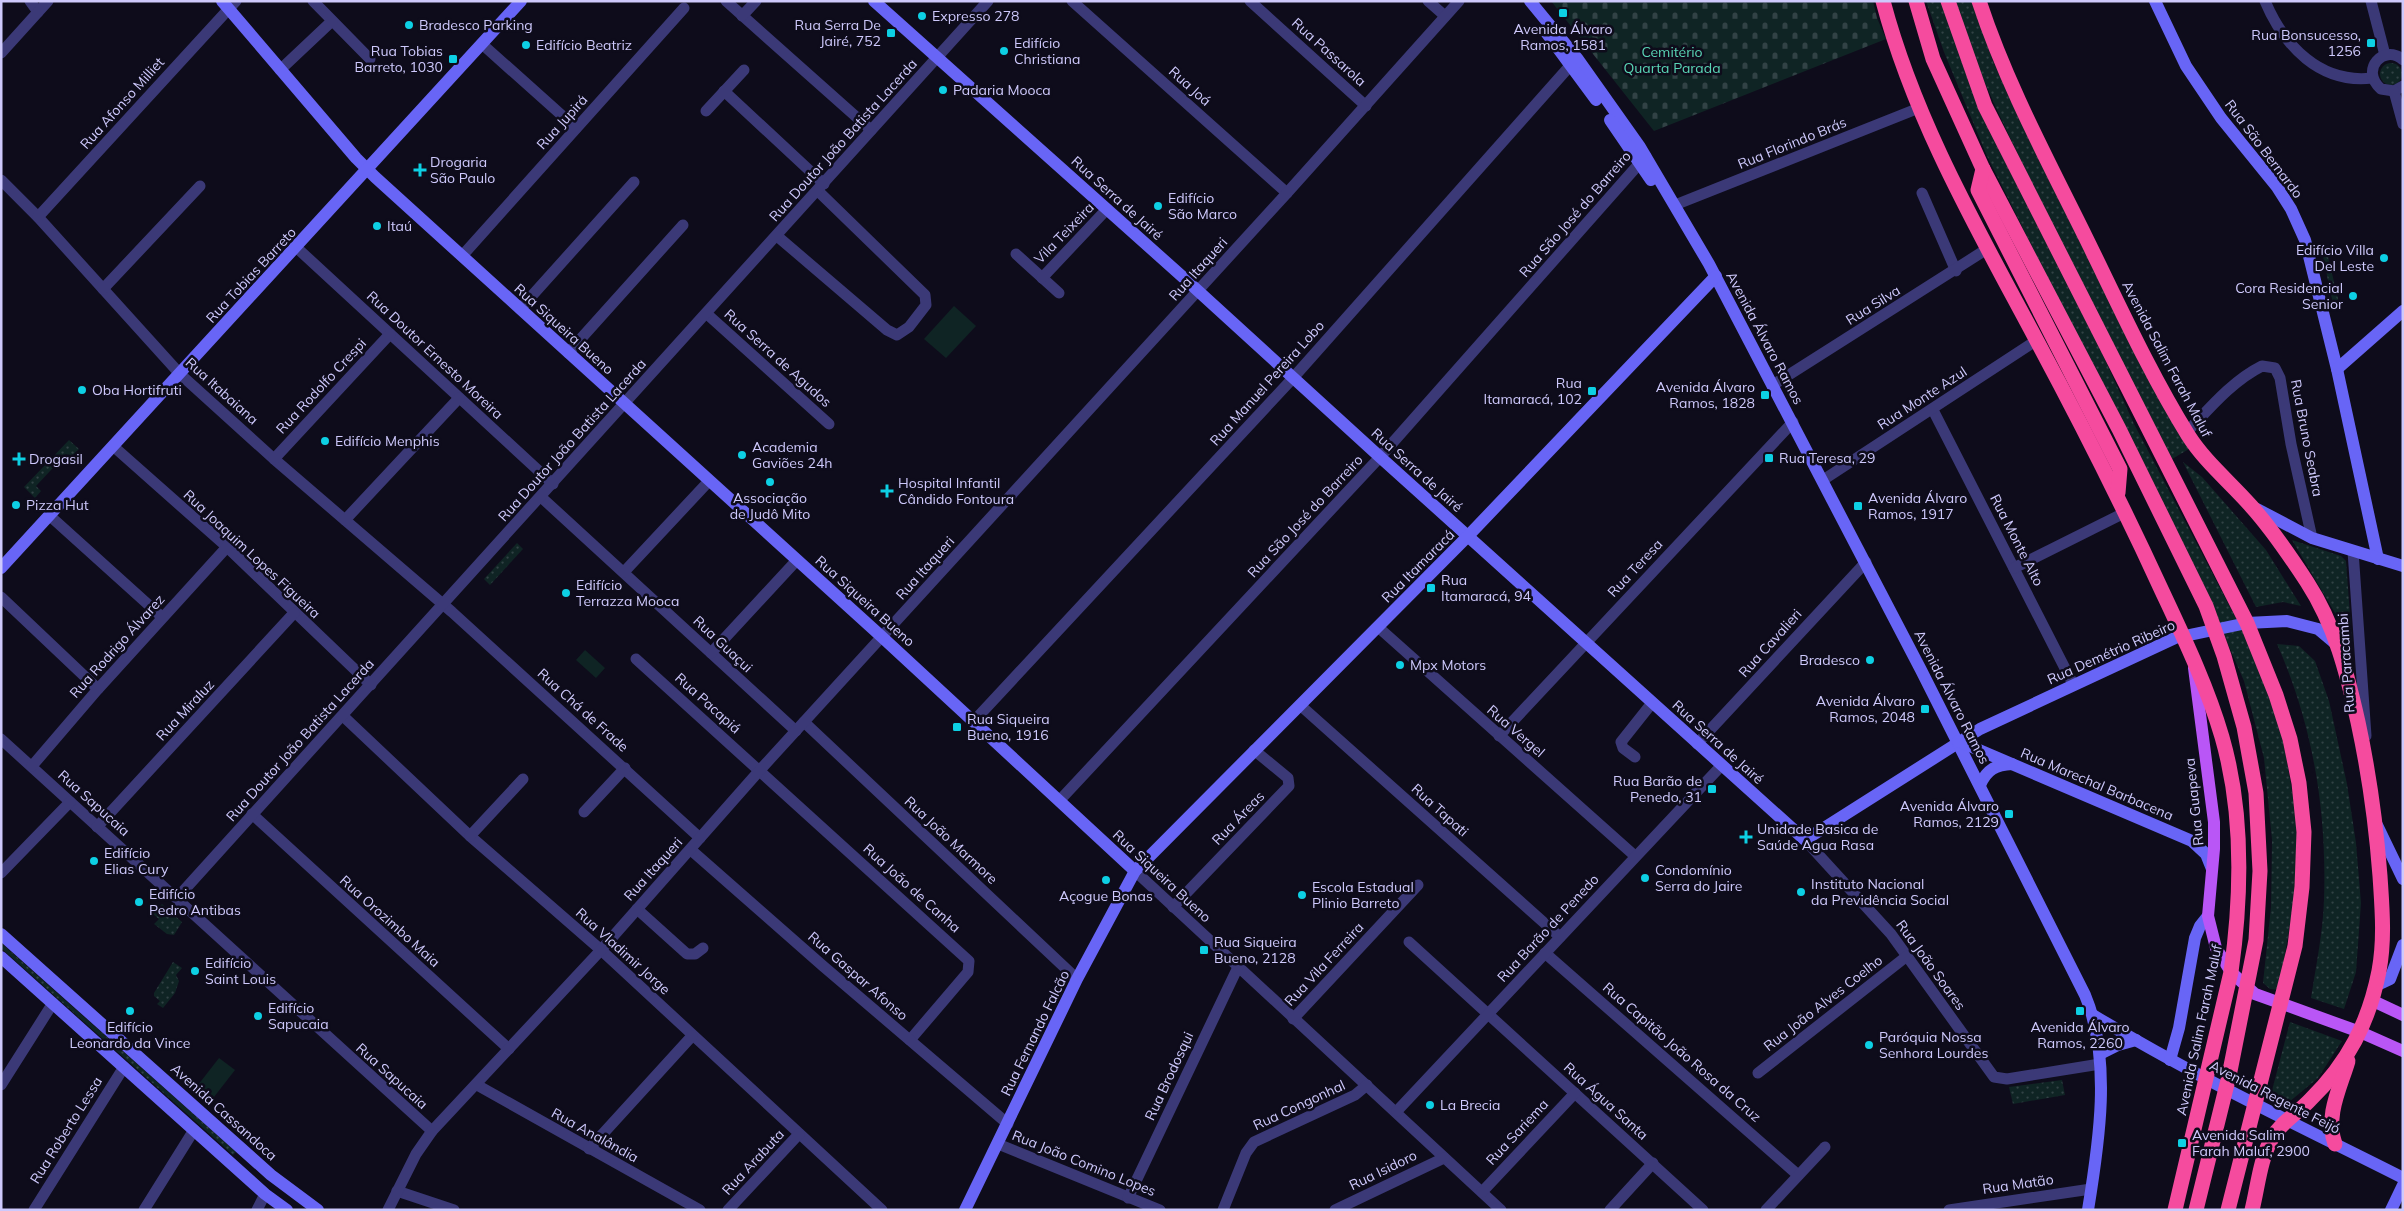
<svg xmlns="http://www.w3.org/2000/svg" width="2404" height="1211" viewBox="0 0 2404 1211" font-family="Mulish,sans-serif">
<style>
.green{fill:url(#green-dots)}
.cemetery{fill:url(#cemetery-stones)}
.pitch{fill:#0f2424}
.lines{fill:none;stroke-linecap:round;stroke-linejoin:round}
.street{stroke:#3b3977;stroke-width:11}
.secondary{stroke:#6865f6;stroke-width:12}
.primary{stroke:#b956f6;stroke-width:12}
.highway{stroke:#f54b9e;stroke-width:15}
.poi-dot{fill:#0dd0e4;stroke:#0e0c1b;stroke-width:2}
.labels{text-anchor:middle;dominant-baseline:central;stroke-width:5;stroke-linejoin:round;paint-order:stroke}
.poi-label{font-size:14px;fill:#cec9fc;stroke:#0e0c1b;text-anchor:start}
.street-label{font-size:14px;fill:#cec9fc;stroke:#0e0c1b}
.park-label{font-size:14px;fill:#5ad6b6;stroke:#0e0c1b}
</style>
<defs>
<pattern id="green-dots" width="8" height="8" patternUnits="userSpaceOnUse" patternTransform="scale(1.25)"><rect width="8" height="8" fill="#0f2424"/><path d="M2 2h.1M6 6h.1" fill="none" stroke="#314245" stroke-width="1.8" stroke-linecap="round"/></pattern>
<pattern id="cemetery-stones" width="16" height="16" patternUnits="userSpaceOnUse" patternTransform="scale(1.25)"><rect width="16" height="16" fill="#0f2424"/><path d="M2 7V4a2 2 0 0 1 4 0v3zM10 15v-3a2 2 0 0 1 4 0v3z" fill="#314245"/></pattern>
</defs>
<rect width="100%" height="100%" fill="#0e0c1b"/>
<g class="green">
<path d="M1926 1H1943L1957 46 1998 148 2089 324 2134 424 2252 649 2281 729 2297 819 2295 894 2279 990 2270 989 2263 983 2271 907 2272 840 2264 758 2244 681 2214 612 1987 156 1944 52Z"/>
<path d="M1956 1H1974L1992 59 2014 108 2048 178 2189 449 2172 459C2123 366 2075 274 2030 179 2002 121 1973 63 1956 1Z"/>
<circle cx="2391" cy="74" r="11"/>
<path d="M2326 248 2339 303 2333 304 2322 252Z"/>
<path d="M69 440 79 449 70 458 66 454 36 486 41 491 35 498 24 487Z"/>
<path d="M2183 462 2202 477 2266 550 2301 606 2283 602 2256 607Z"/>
<path d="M2292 540 2341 556 2346 561 2352 642Z"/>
<path d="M517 543 523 549 490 585 484 579Z"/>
<path d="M2277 644 2299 646 2315 661 2329 701 2347 784 2356 843 2361 903 2356 972 2344 1009 2311 998C2316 965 2323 932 2324 900 2327 811 2313 725 2277 644Z"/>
<path d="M162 904 182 922 174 935 167 934 154 924 159 919 153 914Z"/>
<path d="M1 943 236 1152 233 1155 1 948Z"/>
<path d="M173 962 182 968 176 975 179 981 175 993 163 1008 157 1004 160 1001 154 996V993Z"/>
<path d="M2290 1022 2342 1041 2318 1078 2283 1107 2272 1102 2270 1098Z"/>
<path d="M2062 1080 2065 1095 2013 1104 2009 1087Z"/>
</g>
<path class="cemetery" d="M1551 1H1873L1877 18 1886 39 1654 131Z"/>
<g class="pitch">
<path d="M954 306 976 326 946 358 924 339Z"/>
<path d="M585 650 605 668 596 678 576 660Z"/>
<path d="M219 1058 235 1070 214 1097 198 1085Z"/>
</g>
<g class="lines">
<g class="street">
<path d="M30 1 38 12"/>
<path d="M313 1 370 59"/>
<path d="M726 1 871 130"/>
<path d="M1072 1 1287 193"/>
<path d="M1250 1 1366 106"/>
<path d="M1428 1 1445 16"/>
<path d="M2265 1C2284 46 2320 84 2372 78"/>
<path d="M2371 1 2385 55"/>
<path d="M742 16 756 1"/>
<path d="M482 44 576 128"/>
<path d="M1 53 48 1"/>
<path d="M2403 60C2384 43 2359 70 2381 89L2394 91 2403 86"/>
<path d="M280 70 332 21"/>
<path d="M724 91 824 184"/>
<path d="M2394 91 2403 124"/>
<path d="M706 111 744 70"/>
<path d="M1 180 38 217 180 374 274 459 452 612 700 838"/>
<path d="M1922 193 1956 271"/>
<path d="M1675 205 1919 108"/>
<path d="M38 217 236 1"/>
<path d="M777 236 887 330 897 335 909 327 926 305 925 295 818 191"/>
<path d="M297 248 553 484"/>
<path d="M1016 254 1059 293"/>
<path d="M462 256 684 8"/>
<path d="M1042 278 1107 209"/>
<path d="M103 289 200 186"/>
<path d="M520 309 634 182"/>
<path d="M707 314 829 424"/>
<path d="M568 353 683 225"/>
<path d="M1773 385 1987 249"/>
<path d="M1933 410 2073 684"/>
<path d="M2187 432C2209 409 2232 381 2262 366L2275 368 2280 378 2291 444 2312 538"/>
<path d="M113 446 227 547 371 685"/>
<path d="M274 459 390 334"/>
<path d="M1823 480 2037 340"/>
<path d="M541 497 796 731"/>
<path d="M50 516 162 617"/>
<path d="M345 520 459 398"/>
<path d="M2353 551 2366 736"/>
<path d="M2014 568 2126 512"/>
<path d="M624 572 709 481"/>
<path d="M1 597 98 689"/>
<path d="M1378 627 1635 856"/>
<path d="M711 653 797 560"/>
<path d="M636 659 969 961 968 972 910 1040"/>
<path d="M1300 705 1560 937"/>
<path d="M343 716 470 836 601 950 882 1210"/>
<path d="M804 722 1077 979"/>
<path d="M973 722 1293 378 1576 59"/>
<path d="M1499 736 1793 422"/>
<path d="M1 739 432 1131"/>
<path d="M1697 744 1866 562"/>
<path d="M1635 757 1623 748 1621 742 1652 703"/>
<path d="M32 766 98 689 227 547"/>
<path d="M1060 800 1380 457 1646 156"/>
<path d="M584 812 625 768"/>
<path d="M252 814 509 1049"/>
<path d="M97 827 294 613"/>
<path d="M470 836 523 779"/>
<path d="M1805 840 1891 934 1994 1077 2007 1079 2100 1064"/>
<path d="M691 850 823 966 1008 1124"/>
<path d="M1135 871 1501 1210"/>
<path d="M1 873 70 802"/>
<path d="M177 898 988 1"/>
<path d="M1173 907 1289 786 1288 778 1254 750"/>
<path d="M637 909 687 954H695L703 948"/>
<path d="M1409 942 1703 1210"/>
<path d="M1545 953 1798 1175"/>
<path d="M1293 1019 1418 885"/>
<path d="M1758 1073 1907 956"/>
<path d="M1 1085 53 1003"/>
<path d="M477 1085 700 1210"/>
<path d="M1397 1111 1721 766"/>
<path d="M998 1144 1160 1210"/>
<path d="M589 1149 692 1036"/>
<path d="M397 1191 454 1210"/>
<path d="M1482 1192 1575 1093"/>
<path d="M1128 1198 1238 967"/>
<path d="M34 1210 124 1067"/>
<path d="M144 1210 194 1130"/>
<path d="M257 1210 265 1194"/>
<path d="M388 1210 416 1154 432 1131 601 950 760 770 1287 193 1459 1"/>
<path d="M728 1210 799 1134"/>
<path d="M1223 1210 1246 1153 1254 1142 1355 1095 1367 1085"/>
<path d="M1335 1210 1444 1158"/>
<path d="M1610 1210 1653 1163"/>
<path d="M1766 1210 1825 1147"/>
<path d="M1949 1210 2091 1189"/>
</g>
<g class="secondary">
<path d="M222 1 356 158 375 177 882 637 1135 871"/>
<path d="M874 1 1185 279 1380 457 1805 840 1980 729 2175 638 2247 623 2287 621 2318 629 2337 645"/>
<path d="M1530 1 1577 58 1640 147 1709 264 1921 670 2085 995C2112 1059 2099 1143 2088 1210"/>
<path d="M2155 1 2186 66 2221 118 2277 187 2291 209 2305 240 2337 369 2378 559"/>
<path d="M1545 31 1596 100"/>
<path d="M1610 120 1651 180"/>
<path d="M2337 369 2403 311"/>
<path d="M2257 509 2312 538 2403 566"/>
<path d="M1 568 521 1"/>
<path d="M1958 741 2192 841 2206 854 2212 869"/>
<path d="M1980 785C1987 769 1996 765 2012 764"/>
<path d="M2377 825 2403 879"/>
<path d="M1 934 271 1175 318 1210"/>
<path d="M1 957 265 1194 287 1210"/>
<path d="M2375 986 2390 979 2403 945"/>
<path d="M2093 1015C2193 1076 2298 1125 2403 1178"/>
<path d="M2100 1054 2118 1045 2136 1040"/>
<path d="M2170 1060 2179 1028 2195 938 2200 926 2208 916"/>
<path d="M965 1210 1077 979 1135 871 1468 536 1716 276"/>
<path d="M2391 1210 2403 1185"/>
</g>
<g class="primary">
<path d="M2194 668 2214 822V849L2208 916 2216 948 2231 972 2255 994 2360 1032 2403 1051"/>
<path d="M2371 1000 2403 1015"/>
</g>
<g class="highway">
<path d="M1883 1C1915 122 1979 232 2037 341 2081 423 2123 506 2162 591 2184 638 2207 686 2222 737 2244 813 2242 894 2231 972L2175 1210"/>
<path d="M1916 1 1933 59 1983 169 2119 429 2206 606 2224 656 2244 727 2256 793 2260 871 2256 940 2229 1076 2196 1210"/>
<path d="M1948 1 1985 106 2247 623 2276 695 2290 739 2299 783 2304 832 2302 887 2295 946 2228 1210"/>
<path d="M1979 1C2006 83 2047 159 2085 236 2118 303 2149 372 2188 435 2205 462 2230 482 2251 506 2272 529 2290 556 2307 582 2335 625 2347 673 2358 722 2369 773 2376 823 2380 876 2382 907 2385 939 2379 971 2369 1022 2348 1063 2310 1100 2298 1113 2281 1122 2272 1138 2260 1159 2258 1186 2252 1210"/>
<path d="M1983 169 1978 190 2120 469 2118 493"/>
<path d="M2335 1144C2325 1116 2340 1088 2348 1061"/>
</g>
</g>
<g class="poi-dot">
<rect x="1558" y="8" width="10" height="10" rx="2.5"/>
<circle cx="922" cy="16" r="5"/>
<circle cx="409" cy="25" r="5"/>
<rect x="886" y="28" width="10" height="10" rx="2.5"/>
<rect x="2366" y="38" width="10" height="10" rx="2.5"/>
<circle cx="526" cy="45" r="5"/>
<circle cx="1004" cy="51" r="5"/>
<rect x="448" y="54" width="10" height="10" rx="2.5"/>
<circle cx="943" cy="90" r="5"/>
<path d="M417.5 162.5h5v5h5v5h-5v5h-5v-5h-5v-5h5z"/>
<circle cx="1158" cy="206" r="5"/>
<circle cx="377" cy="226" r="5"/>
<circle cx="2384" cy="258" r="5"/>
<circle cx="2353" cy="296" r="5"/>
<circle cx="82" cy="390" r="5"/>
<rect x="1587" y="386" width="10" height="10" rx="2.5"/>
<rect x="1760" y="390" width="10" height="10" rx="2.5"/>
<circle cx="325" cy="441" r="5"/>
<circle cx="742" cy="455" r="5"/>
<rect x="1764" y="453" width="10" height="10" rx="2.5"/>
<path d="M16.5 451.5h5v5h5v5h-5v5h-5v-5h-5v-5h5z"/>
<circle cx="770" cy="482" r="5"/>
<path d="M884.5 483.5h5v5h5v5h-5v5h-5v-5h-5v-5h5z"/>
<circle cx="16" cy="505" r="5"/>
<rect x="1853" y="501" width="10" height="10" rx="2.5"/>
<rect x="1426" y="583" width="10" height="10" rx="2.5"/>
<circle cx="566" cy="593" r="5"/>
<circle cx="1870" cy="660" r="5"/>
<circle cx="1400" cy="665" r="5"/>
<rect x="1920" y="704" width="10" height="10" rx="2.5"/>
<rect x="952" y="722" width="10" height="10" rx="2.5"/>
<rect x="1707" y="784" width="10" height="10" rx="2.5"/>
<rect x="2004" y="809" width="10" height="10" rx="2.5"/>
<path d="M1743.5 829.5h5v5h5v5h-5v5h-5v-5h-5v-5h5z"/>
<circle cx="94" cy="861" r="5"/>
<circle cx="1645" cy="878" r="5"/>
<circle cx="1106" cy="880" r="5"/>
<circle cx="1801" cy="892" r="5"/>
<circle cx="1302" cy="895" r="5"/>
<circle cx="139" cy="902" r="5"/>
<rect x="1199" y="945" width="10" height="10" rx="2.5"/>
<circle cx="195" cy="971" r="5"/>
<circle cx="130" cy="1011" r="5"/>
<rect x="2075" y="1006" width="10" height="10" rx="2.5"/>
<circle cx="258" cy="1016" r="5"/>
<circle cx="1869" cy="1045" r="5"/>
<circle cx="1430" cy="1105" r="5"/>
<rect x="2177" y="1138" width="10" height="10" rx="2.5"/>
</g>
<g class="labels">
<g class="poi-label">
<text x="932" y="16">Expresso 278</text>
<text x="419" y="25">Bradesco Parking</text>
<text x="881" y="25" text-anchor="end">Rua Serra De<tspan x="881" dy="16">Jairé, 752</tspan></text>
<text x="1563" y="29" text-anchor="middle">Avenida Álvaro<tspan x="1563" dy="16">Ramos, 1581</tspan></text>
<text x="2361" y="35" text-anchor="end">Rua Bonsucesso,<tspan x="2361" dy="16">1256</tspan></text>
<text x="1014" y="43">Edifício<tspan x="1014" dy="16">Christiana</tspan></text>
<text x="536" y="45">Edifício Beatriz</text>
<text x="443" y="51" text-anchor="end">Rua Tobias<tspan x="443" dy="16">Barreto, 1030</tspan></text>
<text x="953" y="90">Padaria Mooca</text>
<text x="430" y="162">Drogaria<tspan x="430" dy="16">São Paulo</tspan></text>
<text x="1168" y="198">Edifício<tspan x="1168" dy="16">São Marco</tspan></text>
<text x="387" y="226">Itaú</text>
<text x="2374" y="250" text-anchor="end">Edifício Villa<tspan x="2374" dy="16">Del Leste</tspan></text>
<text x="2343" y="288" text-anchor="end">Cora Residencial<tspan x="2343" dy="16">Senior</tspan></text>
<text x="1582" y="383" text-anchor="end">Rua<tspan x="1582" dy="16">Itamaracá, 102</tspan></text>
<text x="1755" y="387" text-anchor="end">Avenida Álvaro<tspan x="1755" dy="16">Ramos, 1828</tspan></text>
<text x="92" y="390">Oba Hortifruti</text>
<text x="335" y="441">Edifício Menphis</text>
<text x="752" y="447">Academia<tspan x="752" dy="16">Gaviões 24h</tspan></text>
<text x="1779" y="458">Rua Teresa, 29</text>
<text x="29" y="459">Drogasil</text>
<text x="898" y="483">Hospital Infantil<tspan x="898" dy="16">Cândido Fontoura</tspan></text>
<text x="770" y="498" text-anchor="middle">Associação<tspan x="770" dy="16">de Judô Mito</tspan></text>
<text x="1868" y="498">Avenida Álvaro<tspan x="1868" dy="16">Ramos, 1917</tspan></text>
<text x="26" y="505">Pizza Hut</text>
<text x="1441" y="580">Rua<tspan x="1441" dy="16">Itamaracá, 94</tspan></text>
<text x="576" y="585">Edifício<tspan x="576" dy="16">Terrazza Mooca</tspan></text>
<text x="1860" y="660" text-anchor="end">Bradesco</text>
<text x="1410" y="665">Mpx Motors</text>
<text x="1915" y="701" text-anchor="end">Avenida Álvaro<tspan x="1915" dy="16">Ramos, 2048</tspan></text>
<text x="967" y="719">Rua Siqueira<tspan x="967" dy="16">Bueno, 1916</tspan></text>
<text x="1702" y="781" text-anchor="end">Rua Barão de<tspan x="1702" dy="16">Penedo, 31</tspan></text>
<text x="1999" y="806" text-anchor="end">Avenida Álvaro<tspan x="1999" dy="16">Ramos, 2129</tspan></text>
<text x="1757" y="829">Unidade Basica de<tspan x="1757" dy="16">Saúde Agua Rasa</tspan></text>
<text x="104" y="853">Edifício<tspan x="104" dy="16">Elias Cury</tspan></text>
<text x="1655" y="870">Condomínio<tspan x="1655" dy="16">Serra do Jaire</tspan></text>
<text x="1811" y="884">Instituto Nacional<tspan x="1811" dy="16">da Previdência Social</tspan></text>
<text x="1312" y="887">Escola Estadual<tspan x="1312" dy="16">Plinio Barreto</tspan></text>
<text x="149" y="894">Edifício<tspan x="149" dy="16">Pedro Antibas</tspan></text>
<text x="1106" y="896" text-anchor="middle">Açogue Bonas</text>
<text x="1214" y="942">Rua Siqueira<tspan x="1214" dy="16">Bueno, 2128</tspan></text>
<text x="205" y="963">Edifício<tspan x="205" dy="16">Saint Louis</tspan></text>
<text x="268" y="1008">Edifício<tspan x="268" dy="16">Sapucaia</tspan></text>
<text x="130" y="1027" text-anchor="middle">Edifício<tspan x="130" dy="16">Leonardo da Vince</tspan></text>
<text x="2080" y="1027" text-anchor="middle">Avenida Álvaro<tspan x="2080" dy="16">Ramos, 2260</tspan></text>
<text x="1879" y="1037">Paróquia Nossa<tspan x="1879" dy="16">Senhora Lourdes</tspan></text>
<text x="1440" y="1105">La Brecia</text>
<text x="2192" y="1135">Avenida Salim<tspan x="2192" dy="16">Farah Maluf, 2900</tspan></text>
</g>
<g class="street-label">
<text transform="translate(1329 52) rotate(42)">Rua Passarola</text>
<text transform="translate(1190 86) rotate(42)">Rua Joá</text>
<text transform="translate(122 103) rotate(-48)">Rua Afonso Milliet</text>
<text transform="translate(562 122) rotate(-48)">Rua Jupirá</text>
<text transform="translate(843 140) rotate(-48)">Rua Doutor João Batista Lacerda</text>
<text transform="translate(1792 143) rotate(-22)">Rua Florindo Brás</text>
<text transform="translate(2264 149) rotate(53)">Rua São Bernardo</text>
<text transform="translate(1117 198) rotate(42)">Rua Serra de Jairé</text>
<text transform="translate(1575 214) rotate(-49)">Rua São José do Barreiro</text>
<text transform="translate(1064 233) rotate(-46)">Vila Teixeira</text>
<text transform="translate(1198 269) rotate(-48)">Rua Itaqueri</text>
<text transform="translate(251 275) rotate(-47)">Rua Tobias Barreto</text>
<text transform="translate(1873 305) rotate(-32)">Rua Silva</text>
<text transform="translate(564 329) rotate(42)">Rua Siqueira Bueno</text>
<text transform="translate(1765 338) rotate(62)">Avenida Álvaro Ramos</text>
<text transform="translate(435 355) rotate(43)">Rua Doutor Ernesto Moreira</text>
<text transform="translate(778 358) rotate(42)">Rua Serra de Agudos</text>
<text transform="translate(2167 359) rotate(62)">Avenida Salim Farah Maluf</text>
<text transform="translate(1267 383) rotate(-48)">Rua Manuel Pereira Lobo</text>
<text transform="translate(321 386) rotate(-47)">Rua Rodolfo Crespi</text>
<text transform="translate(222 391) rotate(42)">Rua Itabaiana</text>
<text transform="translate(1922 398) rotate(-33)">Rua Monte Azul</text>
<text transform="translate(2307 438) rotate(79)">Rua Bruno Seabra</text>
<text transform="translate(572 440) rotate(-48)">Rua Doutor João Batista Lacerda</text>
<text transform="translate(1417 470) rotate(42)">Rua Serra de Jairé</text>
<text transform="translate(1305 516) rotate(-47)">Rua São José do Barreiro</text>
<text transform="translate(2017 540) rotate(63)">Rua Monte Alto</text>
<text transform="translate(252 554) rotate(43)">Rua Joaquim Lopes Figueira</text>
<text transform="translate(1418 566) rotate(-45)">Rua Itamaracá</text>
<text transform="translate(925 568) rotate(-48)">Rua Itaqueri</text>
<text transform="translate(1635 568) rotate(-47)">Rua Teresa</text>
<text transform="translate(865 601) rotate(42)">Rua Siqueira Bueno</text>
<text transform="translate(1770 643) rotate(-48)">Rua Cavalieri</text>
<text transform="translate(723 644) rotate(43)">Rua Guaçui</text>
<text transform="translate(117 646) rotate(-48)">Rua Rodrigo Álvarez</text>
<text transform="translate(2111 652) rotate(-24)">Rua Demétrio Ribeiro</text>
<text transform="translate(2346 663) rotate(-94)">Rua Paracambi</text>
<text transform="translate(1952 697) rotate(63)">Avenida Álvaro Ramos</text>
<text transform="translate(708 703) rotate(42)">Rua Pacapiá</text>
<text transform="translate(185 710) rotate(-47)">Rua Miraluz</text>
<text transform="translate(583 710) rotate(42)">Rua Chá de Frade</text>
<text transform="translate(1516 731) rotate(41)">Rua Vergel</text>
<text transform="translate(300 740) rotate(-48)">Rua Doutor João Batista Lacerda</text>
<text transform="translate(1718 742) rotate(42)">Rua Serra de Jairé</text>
<text transform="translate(2097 784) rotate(23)">Rua Marechal Barbacena</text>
<text transform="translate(2194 802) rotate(-96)">Rua Guapeva</text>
<text transform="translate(94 803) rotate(42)">Rua Sapucaia</text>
<text transform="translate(1440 810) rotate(42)">Rua Tapati</text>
<text transform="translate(1238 818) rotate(-46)">Rua Áreas</text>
<text transform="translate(951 840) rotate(43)">Rua João Marmore</text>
<text transform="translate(653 869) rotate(-48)">Rua Itaqueri</text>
<text transform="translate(1162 876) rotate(43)">Rua Siqueira Bueno</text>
<text transform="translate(912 888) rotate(42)">Rua João de Canha</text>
<text transform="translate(390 921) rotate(42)">Rua Orozimbo Maia</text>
<text transform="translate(1548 928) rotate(-47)">Rua Barão de Penedo</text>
<text transform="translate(623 951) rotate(42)">Rua Vladimir Jorge</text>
<text transform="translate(1324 964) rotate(-47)">Rua Vila Ferreira</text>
<text transform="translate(1931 965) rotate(54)">Rua João Soares</text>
<text transform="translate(858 976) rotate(41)">Rua Gaspar Afonso</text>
<text transform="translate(1823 1003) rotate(-38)">Rua João Alves Coelho</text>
<text transform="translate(2199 1030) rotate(-78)">Avenida Salim Farah Maluf</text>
<text transform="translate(1035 1033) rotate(-64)">Rua Fernando Falcão</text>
<text transform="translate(1682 1052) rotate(41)">Rua Capitão João Rosa da Cruz</text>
<text transform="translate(392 1076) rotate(42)">Rua Sapucaia</text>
<text transform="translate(1169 1076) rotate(-65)">Rua Brodosqui</text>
<text transform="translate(2275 1097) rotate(27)">Avenida Regente Feijó</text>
<text transform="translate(1606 1101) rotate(42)">Rua Água Santa</text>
<text transform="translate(1299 1105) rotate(-25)">Rua Congonhal</text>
<text transform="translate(224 1112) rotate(42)">Avenida Cassandoca</text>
<text transform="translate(66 1130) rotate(-58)">Rua Roberto Lessa</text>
<text transform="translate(1517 1132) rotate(-47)">Rua Sariema</text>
<text transform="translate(595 1135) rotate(29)">Rua Analândia</text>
<text transform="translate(753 1162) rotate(-47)">Rua Arabuta</text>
<text transform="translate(1084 1163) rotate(22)">Rua João Comino Lopes</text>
<text transform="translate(1383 1170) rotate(-26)">Rua Isidoro</text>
<text transform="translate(2018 1184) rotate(-8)">Rua Matão</text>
</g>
<g class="park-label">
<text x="1672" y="52">Cemitério<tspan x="1672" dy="16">Quarta Parada</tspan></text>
</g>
</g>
<rect width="2404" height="1211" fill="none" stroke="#cec9fc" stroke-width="5"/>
</svg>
